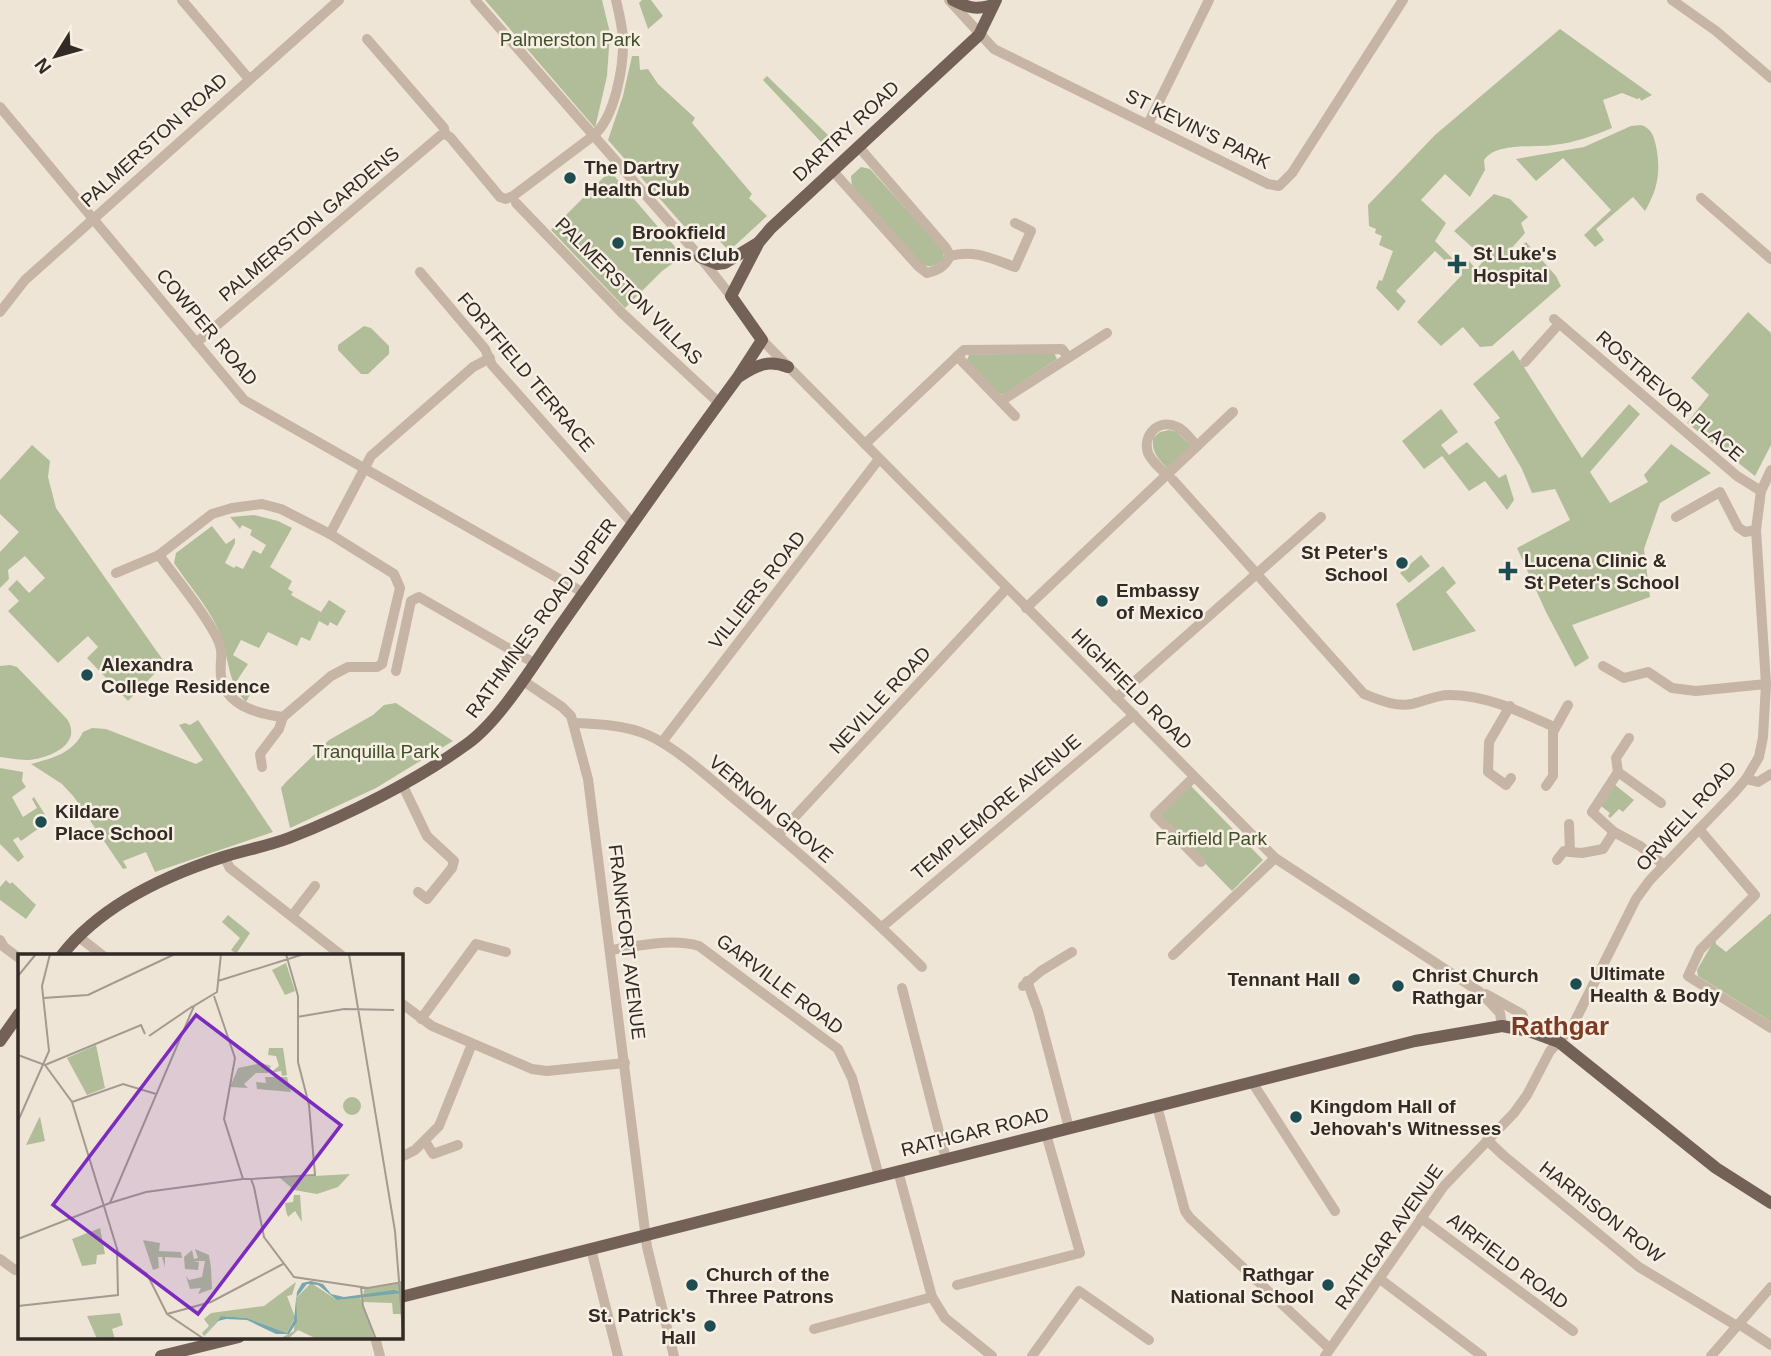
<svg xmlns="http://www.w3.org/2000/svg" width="1771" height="1356" viewBox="0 0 1771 1356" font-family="Helvetica,sans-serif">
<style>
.green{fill:#b0bd98}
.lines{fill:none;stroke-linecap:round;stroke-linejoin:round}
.minor{stroke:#c6b5a4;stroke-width:10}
.major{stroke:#736157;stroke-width:12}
.poi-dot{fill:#1d4c51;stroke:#f7efe3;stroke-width:2.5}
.labels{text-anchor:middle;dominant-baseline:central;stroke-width:5;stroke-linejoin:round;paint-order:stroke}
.park-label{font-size:19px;fill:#414f2a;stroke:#f7efe3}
.street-label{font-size:19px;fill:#322a25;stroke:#f7efe3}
.poi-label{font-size:19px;font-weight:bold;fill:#322a25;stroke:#f7efe3;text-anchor:start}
.district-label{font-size:26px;font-weight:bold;fill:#7d3b23;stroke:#f7efe3}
.inset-road{fill:none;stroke:#a39a90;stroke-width:2}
.view{fill:#7b2cbf;fill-opacity:0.15;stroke:#7b2cbf;stroke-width:3.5}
.inset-edge{fill:none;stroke:#322a25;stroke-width:3.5}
</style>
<rect width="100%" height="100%" fill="#efe5d7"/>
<g class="green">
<path d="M485 0H602L610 33 607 76 595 128Z"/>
<path d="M642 0H651L663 16 648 29 639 3Z"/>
<path d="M1560 29 1652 95 1641 101 1640 98 1637 99 1622 93 1603 100 1612 128C1593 136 1574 143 1553 145 1533 148 1497 142 1484 160L1485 170 1470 197 1445 174 1421 200 1446 223 1435 241 1461 267 1468 260 1476 269 1475 271 1485 259 1454 231 1494 194 1510 199 1528 217 1521 223 1525 233 1510 250 1514 253 1526 242 1556 276 1561 286 1492 346 1480 347 1463 327 1441 346 1417 322 1461 276 1435 251 1396 291 1406 301 1398 311 1376 288 1379 280 1382 281 1393 251 1379 245 1382 236 1375 233 1376 229 1369 226 1368 205 1435 135Z"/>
<path d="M632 56H639L640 70 648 69 658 84 695 118 692 123 752 194 749 198 767 216 729 251 715 236 708 241 703 236 697 241 608 140 623 96Z"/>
<path d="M767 76 828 135 821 142 763 80Z"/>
<path d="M1641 125C1651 128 1654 136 1656 146 1661 171 1658 189 1645 211L1633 197 1596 229 1604 240 1595 247 1584 235 1611 210 1563 158 1536 181 1516 159 1584 147 1631 126Z"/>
<path d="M861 167 870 169 943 250 944 258C937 265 931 269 921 264L852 186 851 176Z"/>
<path d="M610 171 683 256 662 271 625 308 551 230Z"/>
<path d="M1748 312 1771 333V445L1755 476 1687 423 1709 395 1691 378Z"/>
<path d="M364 326 371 328 389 346V354L368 374H361L338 350V345Z"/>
<path d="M1513 350 1582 458 1629 404 1640 414 1590 472 1610 503 1648 482 1644 475 1671 444 1711 473 1660 503 1644 549 1650 597 1572 625 1589 658 1575 667 1546 612 1517 548 1570 520 1555 489 1532 493 1522 469 1494 422 1500 418 1473 384Z"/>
<path d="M1054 353 1057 359 1004 394H998L967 360 969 355Z"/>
<path d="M1441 409 1458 432 1441 445 1449 455 1467 442 1499 478 1506 474 1514 500 1507 510 1485 481 1469 491 1442 456 1424 469 1402 441Z"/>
<path d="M1169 430 1177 432 1192 447 1169 470C1159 460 1151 452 1153 438L1160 432Z"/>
<path d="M32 445 50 461 48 477 56 508 165 663 128 701 87 658 98 647 88 636 58 663 8 611 19 601 8 589 17 580 29 593 45 578 25 556 8 570 9 579 0 588V552L19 532 0 514V480Z"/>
<path d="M254 515 278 521 292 528 270 567 292 581 288 589 293 592 291 595 321 612 329 600 346 611 337 626 330 622 328 626 319 621 310 641 301 637 297 646 268 632 259 648 241 640 233 655 248 664 236 682 252 691 246 702C225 681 230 652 217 627 206 604 188 584 174 563L176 553 212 526 226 544 235 538V543L225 563 234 568 236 566 243 569 253 550 261 554 266 545 250 535 252 530 242 525 240 529 230 517Z"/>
<path d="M1421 555 1430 566 1409 583 1400 573Z"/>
<path d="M1443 566 1456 583 1446 592 1476 631 1413 651 1396 604Z"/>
<path d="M10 665 17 667 67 719C83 744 50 758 29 760 19 760 10 758 0 757V666Z"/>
<path d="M396 703 453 741 376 788 290 828 281 788 286 782 329 740 373 715 384 705Z"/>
<path d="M198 720 273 832 155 872 146 852 123 861 127 868 123 869 74 797 62 784 31 764C53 758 73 753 83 732L92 728 106 729 196 764 203 760 179 725 185 723 190 725Z"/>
<path d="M0 768 23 772 22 781 26 787 12 797 23 817 37 808 32 799 34 797 49 821 21 841 18 837 13 840 24 857 18 862 0 844Z"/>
<path d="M1190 785 1263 860 1232 891 1158 815Z"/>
<path d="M1615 785 1634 800 1623 812 1619 809 1610 818 1608 816 1610 813 1601 806Z"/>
<path d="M6 880 10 884 12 882 36 905 26 919 0 900V887Z"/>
<path d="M1771 913V1022L1698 976 1697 970 1715 939 1716 944 1726 952Z"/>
<path d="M228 915 250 933 236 954 231 950 240 938 222 922Z"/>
</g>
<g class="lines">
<g class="minor">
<path d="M182 0 249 79"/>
<path d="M475 0 700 257 731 296"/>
<path d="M949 0 994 49 1268 184 1279 186 1292 173 1403 0"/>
<path d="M1672 0 1716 31 1771 78"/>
<path d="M367 39 444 128 445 134"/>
<path d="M0 107 244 400 584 593"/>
<path d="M1148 124 1209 0"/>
<path d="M832 170 918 266 927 273C939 270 945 266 950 256L946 248 858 146"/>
<path d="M1701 198 1771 259"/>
<path d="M516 203 622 313 719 403"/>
<path d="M950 256C973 249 993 259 1015 267L1031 231 1015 223"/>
<path d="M420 272 485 349 492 365 633 524"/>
<path d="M0 312 25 280 339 0"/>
<path d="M1554 319 1737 476 1761 491"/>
<path d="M762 340 1275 858 1480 992 1500 1013 1502 1026"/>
<path d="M196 343 441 135 445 134 450 137 500 197 506 199 513 196 593 136C615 118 624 66 623 38 622 25 619 13 616 0"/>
<path d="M957 356 1015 416"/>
<path d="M1525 362 1559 324"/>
<path d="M1001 401 1107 333"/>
<path d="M865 444 964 350 1062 349 1068 357"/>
<path d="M1166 474C1160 468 1152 462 1148 453 1142 435 1159 418 1177 427 1185 430 1191 440 1197 446"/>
<path d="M1173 480 1364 694C1380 700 1395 707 1412 704 1424 701 1437 695 1449 695 1487 695 1521 712 1554 727"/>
<path d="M1676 517 1720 492 1738 527 1745 532 1756 530"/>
<path d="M330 534 371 456 473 367 490 358"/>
<path d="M159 555C177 580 200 606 215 634 226 655 219 656 221 676 225 706 258 714 283 717"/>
<path d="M116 573 159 555 212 514 232 508 262 504 281 509 330 534 394 574 400 588 382 664 377 667H348L331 676 283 717 279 729 260 754 262 767"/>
<path d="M1026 608 1233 412"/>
<path d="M1603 666 1624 678 1648 672 1672 688 1696 691 1766 684"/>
<path d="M396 671 411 601 419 597 534 663"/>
<path d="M522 680 562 707 571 716 588 779 647 1247 674 1356"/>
<path d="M1116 698 1321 517"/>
<path d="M1510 706 1489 742 1488 772 1506 785 1511 778"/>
<path d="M574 723C598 724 626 725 648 735 677 748 713 781 738 802 802 855 864 909 922 967"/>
<path d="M662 742 879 459"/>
<path d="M1618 772 1616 758 1629 738"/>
<path d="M1194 777 1155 815 1201 862"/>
<path d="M1746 779 1758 782 1771 774"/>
<path d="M402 784 427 836 454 861 452 868 427 899 418 892"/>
<path d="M1546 786 1553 776V732L1568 705"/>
<path d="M1661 803 1618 772 1592 812 1614 832 1640 846 1664 865"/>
<path d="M1699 829 1755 895 1700 950 1688 976 1771 1028"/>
<path d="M778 835 1007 588"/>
<path d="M1570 852 1582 853 1603 849 1614 832"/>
<path d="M224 857 230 868 341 955"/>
<path d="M1557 860 1564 851 1570 852 1569 824"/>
<path d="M292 916 315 886"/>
<path d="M882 927 1134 715"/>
<path d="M79 937 102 955"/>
<path d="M0 940 4 947 19 958"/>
<path d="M611 950C640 946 671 938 699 946L838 1049 852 1078 879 1176"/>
<path d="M1173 955 1275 858"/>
<path d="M1027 981 1038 1011 1069 1128"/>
<path d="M1023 986 1041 971 1072 952"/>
<path d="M902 988 946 1159"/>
<path d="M1486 994 1522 1014 1529 1031"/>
<path d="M401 1003 432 1026 532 1069 547 1071 625 1063"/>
<path d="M421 1019 476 944 506 952"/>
<path d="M1252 1082 1335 1211"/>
<path d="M1157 1106 1185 1211 1190 1218 1330 1349"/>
<path d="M1487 1140 1504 1156 1639 1267 1737 1326"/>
<path d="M425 1141 433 1154 458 1145"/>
<path d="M401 1157 415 1150 439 1126 472 1044"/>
<path d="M898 1171 932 1297 945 1318 992 1356"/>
<path d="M1421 1218 1573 1331"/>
<path d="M591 1249 618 1356"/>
<path d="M0 1259 15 1270"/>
<path d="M1380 1279 1482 1356"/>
<path d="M957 1285 1080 1253 1046 1134"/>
<path d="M1739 1324 1771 1345"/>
<path d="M814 1329 932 1297"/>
<path d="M375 1337 380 1356"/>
<path d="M1032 1356 1079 1291 1149 1340"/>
<path d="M1325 1356 1444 1186 1514 1113 1527 1095 1550 1051 1572 1027 1636 899 1650 880 1734 793 1746 779 1759 757 1763 737 1766 684 1756 530 1761 491 1771 470"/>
<path d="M1711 1356 1771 1287"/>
</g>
<g class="major">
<path d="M953 0C968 8 977 10 993 5"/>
<path d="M700 257 717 264 725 263 756 244"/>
<path d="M740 376C758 364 769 360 788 367"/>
<path d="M62 955C101 905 164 876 223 857 245 850 268 846 289 838 348 815 416 781 467 744 500 721 535 662 559 628 618 544 677 460 738 377L762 340 731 296 759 242 771 228 979 35 996 0"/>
<path d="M0 1041 19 1014"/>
<path d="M401 1297 1415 1041 1502 1026 1529 1031 1559 1042 1716 1168 1771 1203"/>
<path d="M161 1356 239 1337"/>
</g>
</g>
<g class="poi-dot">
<circle cx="570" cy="178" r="7"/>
<circle cx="618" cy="243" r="7"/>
<path d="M1453.5 253.5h7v7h7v7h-7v7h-7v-7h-7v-7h7z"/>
<circle cx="1402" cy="563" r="7"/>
<path d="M1504.5 560.5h7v7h7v7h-7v7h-7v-7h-7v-7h7z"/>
<circle cx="1102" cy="601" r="7"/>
<circle cx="87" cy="675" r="7"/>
<circle cx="41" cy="822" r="7"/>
<circle cx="1354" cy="979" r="7"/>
<circle cx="1576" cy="984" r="7"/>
<circle cx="1398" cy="986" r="7"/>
<circle cx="1296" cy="1117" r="7"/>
<circle cx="692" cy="1285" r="7"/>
<circle cx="1328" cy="1285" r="7"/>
<circle cx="710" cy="1326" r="7"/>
</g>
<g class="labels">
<g class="park-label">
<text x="570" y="39">Palmerston Park</text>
<text x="376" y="751">Tranquilla Park</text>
<text x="1211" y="838">Fairfield Park</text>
</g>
<g class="street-label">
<text transform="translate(1198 129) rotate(26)">ST KEVIN'S PARK</text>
<text transform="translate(846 131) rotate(-43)">DARTRY ROAD</text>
<text transform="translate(154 140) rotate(-42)">PALMERSTON ROAD</text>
<text transform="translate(309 224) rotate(-40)">PALMERSTON GARDENS</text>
<text transform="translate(629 291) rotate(45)">PALMERSTON VILLAS</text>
<text transform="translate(207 327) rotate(50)">COWPER ROAD</text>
<text transform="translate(526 372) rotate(50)">FORTFIELD TERRACE</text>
<text transform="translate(1670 396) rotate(41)">ROSTREVOR PLACE</text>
<text transform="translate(757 590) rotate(-52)">VILLIERS ROAD</text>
<text transform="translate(541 618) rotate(-54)">RATHMINES ROAD UPPER</text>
<text transform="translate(1132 689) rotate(45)">HIGHFIELD ROAD</text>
<text transform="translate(880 700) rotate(-47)">NEVILLE ROAD</text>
<text transform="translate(996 807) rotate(-40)">TEMPLEMORE AVENUE</text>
<text transform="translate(771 809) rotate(40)">VERNON GROVE</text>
<text transform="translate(1686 816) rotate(-48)">ORWELL ROAD</text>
<text transform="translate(627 942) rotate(83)">FRANKFORT AVENUE</text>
<text transform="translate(780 984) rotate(37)">GARVILLE ROAD</text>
<text transform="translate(975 1132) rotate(-14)">RATHGAR ROAD</text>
<text transform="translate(1602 1212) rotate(38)">HARRISON ROW</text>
<text transform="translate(1389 1237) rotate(-55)">RATHGAR AVENUE</text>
<text transform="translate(1508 1261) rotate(37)">AIRFIELD ROAD</text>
</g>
<g class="poi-label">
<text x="584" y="167">The Dartry<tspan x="584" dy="22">Health Club</tspan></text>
<text x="632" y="232">Brookfield<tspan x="632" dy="22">Tennis Club</tspan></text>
<text x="1473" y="253">St Luke's<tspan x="1473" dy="22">Hospital</tspan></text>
<text x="1388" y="552" text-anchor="end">St Peter's<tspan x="1388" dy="22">School</tspan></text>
<text x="1524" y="560">Lucena Clinic &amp;<tspan x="1524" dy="22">St Peter's School</tspan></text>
<text x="1116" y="590">Embassy<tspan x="1116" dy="22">of Mexico</tspan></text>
<text x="101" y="664">Alexandra<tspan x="101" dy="22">College Residence</tspan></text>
<text x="55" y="811">Kildare<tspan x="55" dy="22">Place School</tspan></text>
<text x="1590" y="973">Ultimate<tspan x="1590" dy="22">Health &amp; Body</tspan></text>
<text x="1412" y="975">Christ Church<tspan x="1412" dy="22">Rathgar</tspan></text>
<text x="1340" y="979" text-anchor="end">Tennant Hall</text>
<text x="1310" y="1106">Kingdom Hall of<tspan x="1310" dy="22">Jehovah's Witnesses</tspan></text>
<text x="706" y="1274">Church of the<tspan x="706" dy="22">Three Patrons</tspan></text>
<text x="1314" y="1274" text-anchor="end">Rathgar<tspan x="1314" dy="22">National School</tspan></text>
<text x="696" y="1315" text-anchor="end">St. Patrick's<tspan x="696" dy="22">Hall</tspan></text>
</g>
<g class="district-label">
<text x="1560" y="1026">Rathgar</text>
</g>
</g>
<g transform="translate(18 954)">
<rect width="385" height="385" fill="#efe5d7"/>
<path d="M268 9 277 37 267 41 254 16ZM78 91 87 134 69 141 49 104ZM251 94H265L269 121 264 122 263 117 252 119 261 112 258 102 250 101ZM244 109 253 112 250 119H238L226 130 230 134 212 133 220 114ZM247 123H269L273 138 239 135 238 128 248 129ZM325 152a9 9 0 1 1 18 0a9 9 0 1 1-18 0ZM22 163 27 187 8 191 21 164ZM332 220 320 233 299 240 276 236 262 224ZM276 241H282L284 268 277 257 270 263 268 257 267 249 275 248ZM82 274 87 300 79 301 78 310 64 312 54 285ZM125 286 142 289 141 297 163 298 164 304 147 303V313L144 303H140L141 314 135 316ZM177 295 191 301 193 314 194 335 180 340 183 334 172 335 168 322 171 326 184 323 187 307H175L181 308 180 316 167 315 166 303 174 296 176 305 180 304ZM278 328 274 341 269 342 277 363 269 379 229 364 203 362 186 382 184 379 191 372 186 365 193 359 246 352ZM293 329 319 346 342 343 357 385H299L280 376 270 385H261L276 377 278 344ZM385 329V365L383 346V360H375L374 349 345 348 346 335ZM102 359 105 371 94 375 97 385H79L69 362Z" fill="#b0bd98"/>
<path d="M293 327 305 330 313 340 326 343 376 336 385 339 319 346 300 331 289 330 278 344 279 368 271 380H258L229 366 208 365 200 367 184 385 203 362 229 364 269 379 276 366 279 338 284 329Z" fill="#78a7ab"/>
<path class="inset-road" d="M331 0 377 277 385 377M0 22 18 0M200 27 286 0M196 42 217 104 206 165 225 225H233L236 233 246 283 276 323 350 334 385 328M25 44 70 41 157 0M279 63 326 55 376 56M131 82 175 52M0 101 27 111 54 148 100 298 129 320 149 360 186 385M27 111 123 71 127 80M54 148 105 130 138 140M0 167 31 97 24 32 32 0M233 225 297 221 291 151 280 108V42L268 0M92 249 128 238 225 225M0 285 92 249 176 52 199 38 203 0M343 333 345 352 358 385M0 352 100 341 99 295M149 360 193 348 265 310"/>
<path class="view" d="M178 61 323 171 180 360 35 251Z"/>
<rect width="385" height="385" class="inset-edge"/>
</g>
<g transform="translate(56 56) rotate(233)" stroke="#f7efe3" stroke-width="5" paint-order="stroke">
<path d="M0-5L12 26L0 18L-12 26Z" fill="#322a25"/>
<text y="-10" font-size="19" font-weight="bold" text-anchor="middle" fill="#322a25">N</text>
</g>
</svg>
